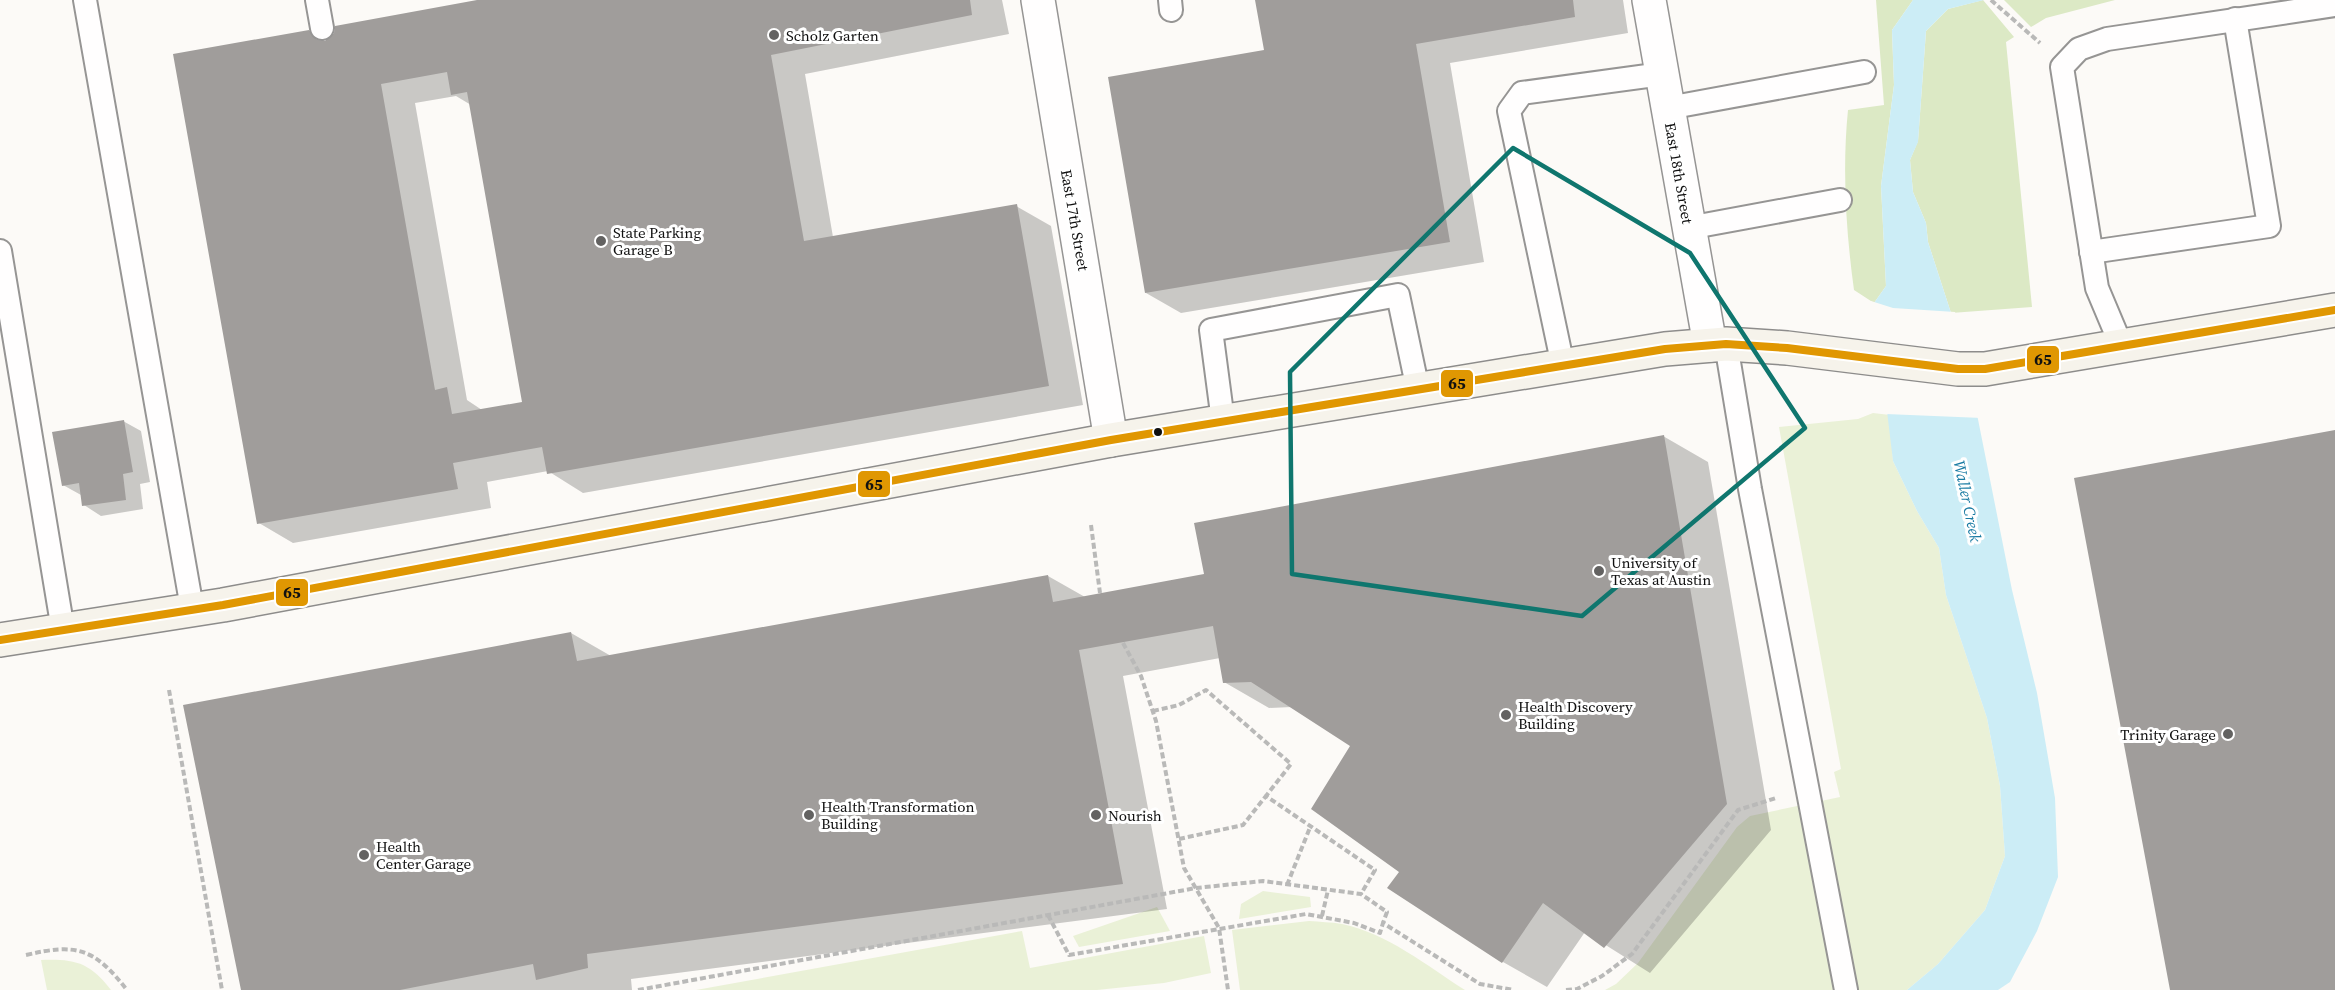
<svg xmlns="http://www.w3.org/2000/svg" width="2335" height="990" viewBox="0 0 2335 990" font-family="'Source Serif 4',serif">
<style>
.green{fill:#eaf1d7}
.forest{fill:#dce9c5}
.water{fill:#ccedf6}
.pier{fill:#fcfaf7}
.shadow{fill:#0003;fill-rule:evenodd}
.building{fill:#a09d9b;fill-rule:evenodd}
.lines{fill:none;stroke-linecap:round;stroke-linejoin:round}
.lane-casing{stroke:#969594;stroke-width:26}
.street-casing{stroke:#969594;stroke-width:36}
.secondary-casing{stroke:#8d8c8b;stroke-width:36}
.path{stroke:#b9b9b8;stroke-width:4;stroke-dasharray:6 3;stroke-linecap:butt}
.lane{stroke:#fffefe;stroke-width:22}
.street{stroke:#fffefe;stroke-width:33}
.secondary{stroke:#f6f3eb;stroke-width:33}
.bus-1-casing{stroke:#fff;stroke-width:12}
.bus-1{stroke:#e09702;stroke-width:8}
.marked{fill:none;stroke:#0f766e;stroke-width:4.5;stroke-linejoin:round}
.poi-dot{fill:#636261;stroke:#fff;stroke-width:2}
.bus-dot{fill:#101010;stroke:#fff;stroke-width:2}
.labels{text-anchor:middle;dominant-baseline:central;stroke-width:6;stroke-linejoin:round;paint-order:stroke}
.poi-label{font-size:15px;fill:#101010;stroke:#fff;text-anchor:start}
.street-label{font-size:15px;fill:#101010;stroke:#fff}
.water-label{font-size:16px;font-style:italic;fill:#197ba3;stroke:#fff}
.line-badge{stroke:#fff;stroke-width:2}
.pale-badge-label{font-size:16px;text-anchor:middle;font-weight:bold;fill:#111}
</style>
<rect width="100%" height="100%" fill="#fcfaf7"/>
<g class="green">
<path d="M1873 413 1890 415 1893 461 1917 511 1939 548 1946 595 1987 718 2000 786 2005 856 1985 910 1938 964 1907 990H1605L1616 984 1638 963 1737 827 1750 816 1840 797 1834 772 1841 769 1779 427 1858 419Z"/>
<path d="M1263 891 1310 897 1311 907 1239 919 1241 904Z"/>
<path d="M1157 907 1170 931 1079 947 1073 936Z"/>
<path d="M1309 921C1320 922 1331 922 1342 924 1387 933 1427 966 1465 990H1240L1232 930Z"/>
<path d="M1022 931 1030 968 1204 936 1211 973 1164 983 1097 990H696Z"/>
<path d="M41 960C75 959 89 962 111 990H47Z"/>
</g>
<g class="forest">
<path d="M1876 0H1913L1892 30 1894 85 1881 186 1886 286 1874 303 1854 290C1846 232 1842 169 1848 110L1884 105Z"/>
<path d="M1983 0 2014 37 2006 42 2032 307 1951 313 1928 242 1926 223 1913 192 1910 160 1918 141 1926 31 1948 9Z"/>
<path d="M2004 0H2115L2046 18 2031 27Z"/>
</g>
<path class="water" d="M1913 0H1984L1948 9 1926 31 1918 142 1910 160 1913 192 1926 223 1928 242 1951 313 1961 334 2012 590 2037 693 2055 798 2058 877 2037 931 2010 982 1998 990H1907L1938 964 1985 910 2005 856 2000 786 1987 718 1946 595 1939 548 1917 511 1893 461 1874 303 1886 286 1881 186 1894 85 1892 30Z"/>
<path class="pier" d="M1871 301 1893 308 1955 312 1964 334 1982 418 1886 414Z"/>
<g class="shadow">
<path d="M488 0H1002L1009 34 805 74 833 237 1016 206 1051 226 1083 405 583 493 548 471 487 482 491 508 293 543 259 523 308 32 326 42ZM456 96 471 105 523 403 482 410 467 400 415 103Z"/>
<path d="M1257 0H1623L1628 33 1450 63 1484 262 1181 313 1146 293 1266 52Z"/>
<path d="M123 421 141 431 150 482 140 484 143 509 101 516 84 505 81 495 63 485Z"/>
<path d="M1663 436 1708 462 1771 830 1650 973 1585 932 1547 987 1503 962 1401 871 1352 746 1292 707 1269 708 1224 682 1220 658 1123 676 1167 909 631 979 632 990H242L571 633 611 656 1048 576 1085 597 1205 575Z"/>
</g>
<g class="building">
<path d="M477 0H970L972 15 771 55 804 241 1017 204 1049 386 547 474 542 447 453 463 458 489 257 524 173 54 309 30 317 40 325 41 334 33 335 26ZM447 72 451 95 467 92 522 402 452 414 447 387 435 390 381 84Z"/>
<path d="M1255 0H1573L1575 17 1416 44 1450 242 1145 293 1108 77 1264 50Z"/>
<path d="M124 420 133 472 123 474 126 500 82 506 79 483 62 486 52 432Z"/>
<path d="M2335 430V990H2170L2074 478Z"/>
<path d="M1664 435 1727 804 1604 948 1543 903 1502 963 1387 888 1399 872 1311 809 1350 746 1251 682 1223 683 1213 626 1079 650 1123 884 587 954 588 968 536 980 533 964 400 990H241L183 705 571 632 577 661 1048 575 1053 602 1204 574 1194 523Z"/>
</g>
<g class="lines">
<g class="lane-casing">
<g id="lane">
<path d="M85 0 192 608"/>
<path d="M317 0 322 28"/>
<path d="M1170 0 1171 10"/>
<path d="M1668 108 1864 72"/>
<path d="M1688 228 1840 200"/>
<path d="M0 251 63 630"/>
<path d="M2091 252 2269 226 2235 19"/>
<path d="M1726 344 1750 489 1846 990"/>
<path d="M2121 345 2097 288 2062 67 2079 49 2107 39 2335 5"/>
<path d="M1563 366 1509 111 1522 93 1662 74"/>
<path d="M1223 421 1211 330 1398 295 1418 390"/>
</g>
</g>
<g class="street-casing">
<g id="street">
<path d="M1038 0 1111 440"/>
<path d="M1649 0 1710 345"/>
</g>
</g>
<g class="secondary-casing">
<path id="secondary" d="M0 640 223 605 1111 440 1665 349 1726 344 1787 348 1958 369H1985L2335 310"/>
</g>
<g class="path">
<path d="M1991 0 2040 43"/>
<path d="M1091 525 1100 593"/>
<path d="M1123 643 1141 676 1156 721 1184 868 1219 928 1228 990"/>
<path d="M169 690 222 990"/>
<path d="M1153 711 1179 705 1206 690 1291 764 1266 796"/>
<path d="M1179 839 1243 825 1266 796 1375 870 1361 894"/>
<path d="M1287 885 1311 825"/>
<path d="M1048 915 1069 955 1306 914 1354 923 1380 933 1383 923 1480 984 1514 990"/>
<path d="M1322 916 1328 890"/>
<path d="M26 955C77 943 94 948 127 990"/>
<path d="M638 990 1196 888 1263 881 1361 894 1387 912 1383 923"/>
<path d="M1566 990 1577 989 1602 976 1632 954 1738 810 1776 798"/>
</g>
<use href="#lane" class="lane"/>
<use href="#street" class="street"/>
<use href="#secondary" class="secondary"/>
<g class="bus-1-casing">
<path id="bus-1" d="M0 640 223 605 1111 440 1665 349 1726 344 1787 348 1958 369H1985L2335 310"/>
</g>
<use href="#bus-1" class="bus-1"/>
</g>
<path class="marked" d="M1513 148 1690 253 1805 428 1582 616 1292 574 1290 372Z"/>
<g class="poi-dot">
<circle cx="774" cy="35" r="6"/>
<circle cx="601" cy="241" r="6"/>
<circle cx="1599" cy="571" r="6"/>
<circle cx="1506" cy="715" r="6"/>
<circle cx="2228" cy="734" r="6"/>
<circle cx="809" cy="815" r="6"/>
<circle cx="1096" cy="815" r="6"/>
<circle cx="364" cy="855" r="6"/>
</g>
<circle class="bus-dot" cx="1158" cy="432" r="5"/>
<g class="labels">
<g class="poi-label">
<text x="786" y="35">Scholz Garten</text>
<text x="613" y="232">State Parking<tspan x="613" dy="17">Garage B</tspan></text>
<text x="1611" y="562">University of<tspan x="1611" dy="17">Texas at Austin</tspan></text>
<text x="1518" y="706">Health Discovery<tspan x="1518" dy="17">Building</tspan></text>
<text x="2216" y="734" text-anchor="end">Trinity Garage</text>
<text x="821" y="806">Health Transformation<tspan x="821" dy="17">Building</tspan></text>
<text x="1108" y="815">Nourish</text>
<text x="376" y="846">Health<tspan x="376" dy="17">Center Garage</tspan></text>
</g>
<g class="street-label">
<text transform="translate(1679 173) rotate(80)">East 18th Street</text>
<text transform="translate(1075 220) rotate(80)">East 17th Street</text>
</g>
<g class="water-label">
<text transform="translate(1968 501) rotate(78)">Waller Creek</text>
</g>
</g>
<g class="line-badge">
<rect x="2026" y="345" width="34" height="29" rx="6" fill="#e09702"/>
<rect x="1440" y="369" width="34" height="29" rx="6" fill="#e09702"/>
<rect x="857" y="470" width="34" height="28" rx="6" fill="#e09702"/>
<rect x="275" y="578" width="34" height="29" rx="6" fill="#e09702"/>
</g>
<g class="pale-badge-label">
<text x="2043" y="365">65</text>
<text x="1457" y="389">65</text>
<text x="874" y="490">65</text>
<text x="292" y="598">65</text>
</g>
</svg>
